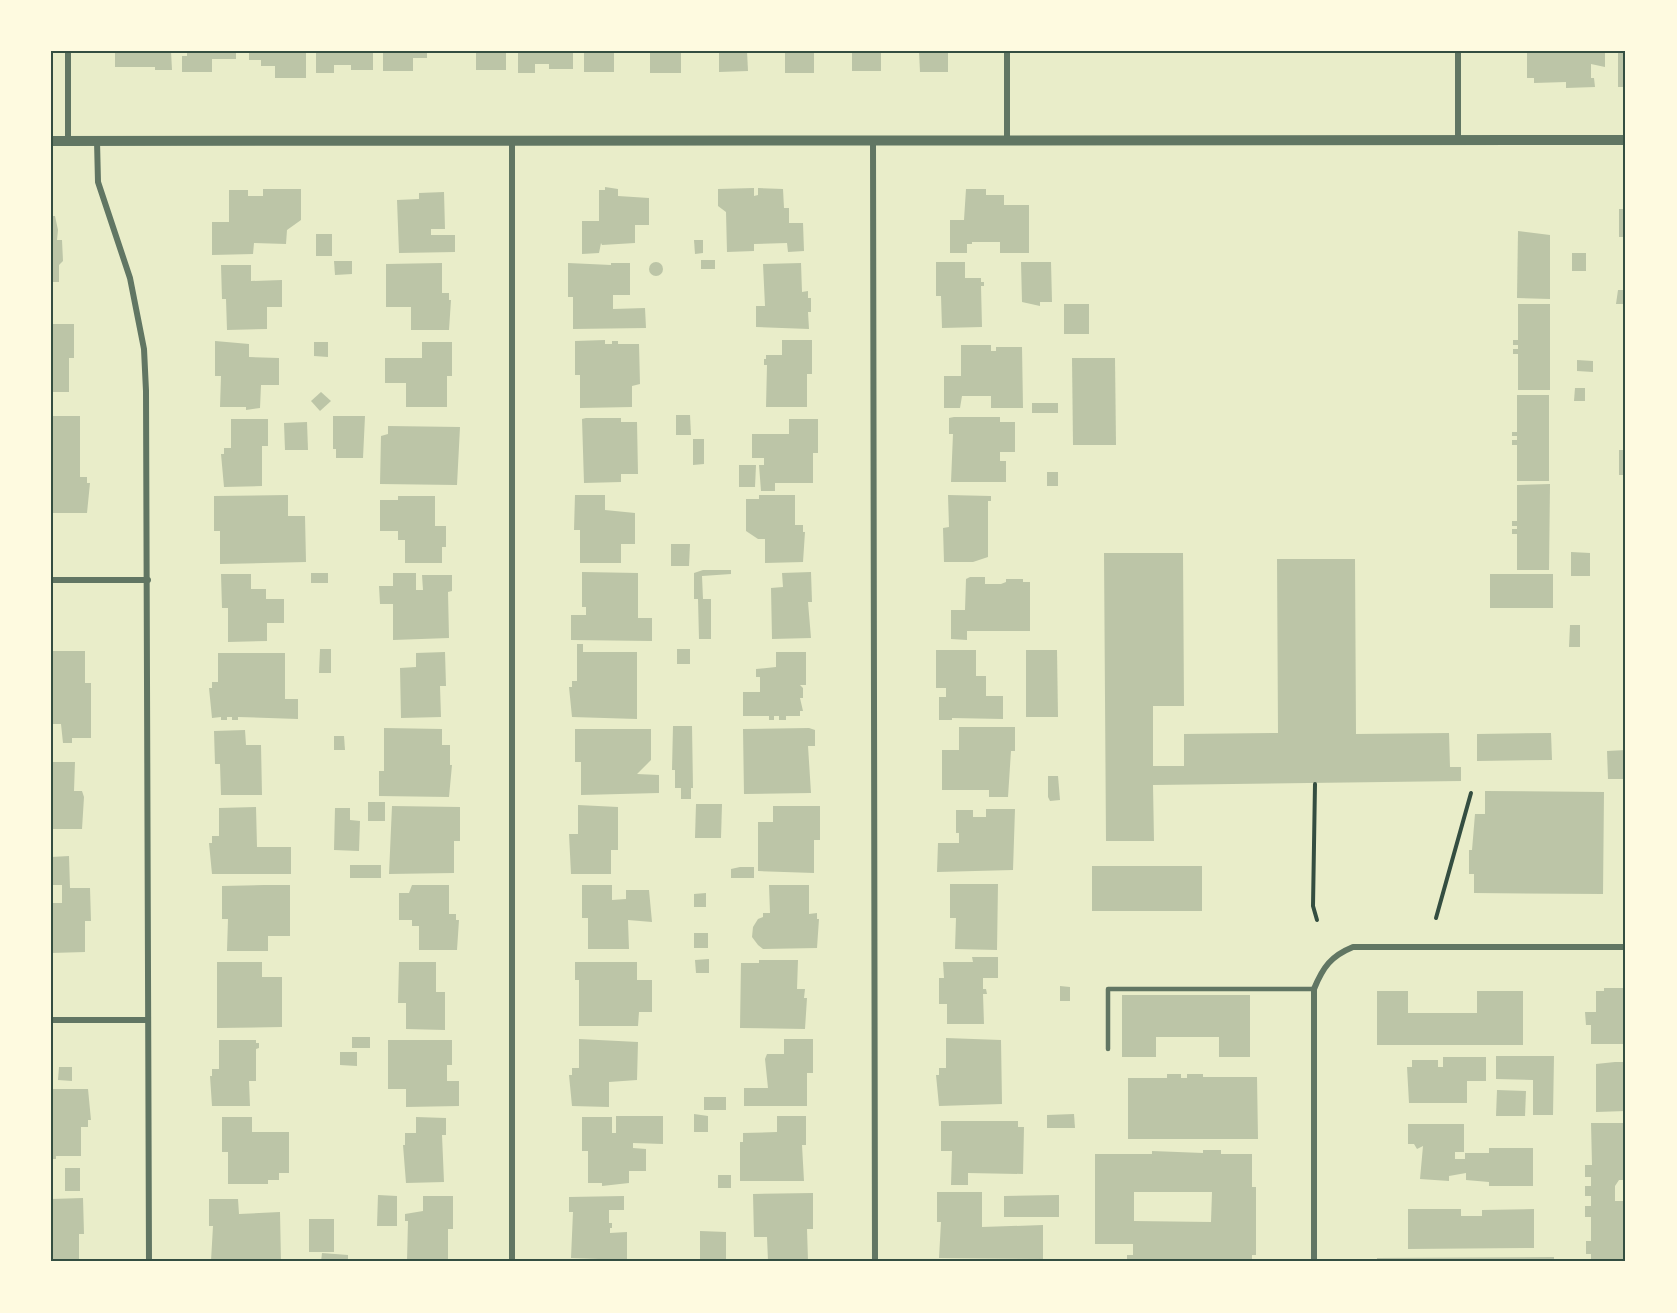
<svg xmlns="http://www.w3.org/2000/svg" width="1677" height="1313" viewBox="0 0 1677 1313" font-family="Commissioner,sans-serif">
<style>
.building{fill:#bcc5a7;fill-rule:evenodd}
.lines{fill:none;stroke-linecap:round;stroke-linejoin:round}
.path{stroke:#344e41;stroke-width:4}
.service{stroke:#617663;stroke-width:4.5}
.minor{stroke:#617663;stroke-width:6}
.tertiary{stroke:#617663;stroke-width:10}
.neatline{fill:none;stroke:#344e41;stroke-width:2}
</style>
<rect width="100%" height="100%" fill="#e9edc9"/>
<g class="building">
<path d="M115 51H171L172 70H155V67H115Z"/>
<path d="M236 51V59H212V72H182V56H187V52Z"/>
<path d="M249 51H306V78H275V66H261V60H249Z"/>
<path d="M316 51H373V70H351V65H334V73H316Z"/>
<path d="M383 51H427V58H413V71H383Z"/>
<rect x="476" y="51" width="30" height="19"/>
<path d="M518 51H573V69H549V64H535V73H518Z"/>
<rect x="584" y="51" width="30" height="21"/>
<rect x="650" y="51" width="31" height="22"/>
<path d="M719 51H747L748 71 719 72Z"/>
<rect x="785" y="51" width="29" height="22"/>
<rect x="852" y="51" width="29" height="20"/>
<path d="M919 51H948V72H920Z"/>
<path d="M1527 51H1605V67L1591 64V78H1594L1595 87 1566 88V82L1534 83V78H1527Z"/>
<rect x="1618" y="51" width="8" height="36"/>
<path d="M605 187 618 189V196L649 198V225H635V243L602 245 601 243 599 253 582 254V221H599V190H605Z"/>
<path d="M754 188V196L758 195V188L783 189 784 208H789V223H803L804 251 788 252 787 243 754 244V251L727 252 726 212 718 206V189Z"/>
<path d="M263 189H301V220L287 230 286 244 254 243 253 254 212 255V222H229V190H248V196H263Z"/>
<path d="M966 189H986V195H1004V205H1029V253H1000V242H972V244H967V253H950V220H964Z"/>
<path d="M444 192 445 229H431V235H455V252L399 253 397 200 419 199V193Z"/>
<rect x="1619" y="209" width="7" height="28"/>
<path d="M51 216H55L58 230 57 240H62L63 261 59 265V282H51Z"/>
<path d="M1518 231 1550 235V299L1517 298Z"/>
<rect x="316" y="234" width="16" height="22"/>
<path d="M694 240H703V253L695 254Z"/>
<rect x="1572" y="253" width="14" height="18"/>
<rect x="701" y="260" width="14" height="9"/>
<path d="M334 261H352V274L335 275Z"/>
<circle cx="656" cy="269" r="7"/>
<path d="M936 262H965V278H981V282H984V286H981L982 327 942 328 941 296H936Z"/>
<path d="M1021 262H1051L1052 302H1040V306L1022 302Z"/>
<path d="M442 263V293H449V300H451L449 330H411V307H386V264Z"/>
<path d="M568 263 611 265V263H630V295H613V309L645 308 646 328 573 329V297H568Z"/>
<path d="M801 263 802 292 808 291V298H811V312H808L809 329 756 327V306H765L763 264Z"/>
<path d="M221 265H251V281L282 280V307H267V329L227 330 226 299H222Z"/>
<path d="M1618 290H1626V304H1616Z"/>
<rect x="1064" y="304" width="25" height="30"/>
<path d="M1518 304H1550V390H1518V354H1513V349H1518V345H1513V340H1518Z"/>
<path d="M51 324H74V358H69V392H51Z"/>
<path d="M605 340V344H612V341H618V344H639L640 384 632 386V407L580 408V375H575V341Z"/>
<path d="M782 340H812V374H807V407H766L767 365H764V359H766V355H782Z"/>
<path d="M215 341 249 344V357L279 358V385H261L260 408 246 410V407H220L221 376H215Z"/>
<path d="M314 342H328V357L314 356Z"/>
<path d="M422 342H452V376H447V407H406V383H385V358H422Z"/>
<path d="M961 345H991V351H996V347H1022L1023 408H991V396H962L960 408H944V376H961Z"/>
<path d="M1072 358H1115L1116 445H1073Z"/>
<path d="M1577 360 1593 361V372L1577 371Z"/>
<path d="M1575 388H1585V401H1574Z"/>
<path d="M321 392 331 401 320 411 311 401Z"/>
<path d="M1517 395H1549V481H1517V445H1512V440H1517V436H1512V432H1517Z"/>
<rect x="1032" y="403" width="26" height="10"/>
<path d="M676 415H690L691 435H676Z"/>
<path d="M51 416H80V477H87V483H90L87 513H51Z"/>
<path d="M333 416H365L363 458H336V449H333Z"/>
<path d="M954 417H1000V422H1015V452H1000V461H1006V482H951L953 434H949V418Z"/>
<path d="M586 418H621V422H637L638 474H621V482L584 483 582 419Z"/>
<path d="M231 419H268V446H262V486L224 487 221 454H224V448H231Z"/>
<path d="M789 419H818V453H813V483H775V491H761L759 465H764V458H752V434H789Z"/>
<path d="M307 422 308 450H285L284 423Z"/>
<path d="M388 426 460 427 457 485 380 484 381 436 388 434Z"/>
<path d="M693 439H704V464L693 465Z"/>
<rect x="1619" y="450" width="7" height="25"/>
<path d="M739 465H756L755 487H739Z"/>
<rect x="1047" y="472" width="11" height="14"/>
<path d="M1550 484 1549 570H1517V534H1512V529H1517V526H1512V521H1517V485Z"/>
<path d="M288 495V516H305L306 562 220 564V531H214V496Z"/>
<path d="M575 495H605V510L635 513V544H621V563H580V530H574Z"/>
<path d="M759 495H795V525H803V532H805L803 562 765 563V539H758L746 531V499H759Z"/>
<path d="M948 495 991 496V501H988V557L973 562H944L943 528 949 527Z"/>
<path d="M398 496H435V526H446V547H442V563H405V540H398V531H380V500H398Z"/>
<path d="M671 544H690L689 566H671Z"/>
<path d="M1571 552 1590 553V576H1571Z"/>
<path d="M1104 553H1183L1184 706H1153V766H1184V734L1278 733 1277 559H1355L1356 734 1449 733 1450 767H1461V781L1153 785 1154 841H1106Z"/>
<path d="M703 570H731V574L702 576 703 599H711V639H699L698 599H694V573Z"/>
<path d="M582 572 638 573V618H652V641L571 640V615H586V607H582Z"/>
<path d="M811 572 812 602H808L811 638 772 639 771 588 783 587 782 573Z"/>
<rect x="311" y="573" width="17" height="10"/>
<path d="M393 573H416V590H423L422 575H452V591L448 592 449 638 393 640V604H380L379 586H393Z"/>
<path d="M221 574H251V589H266V599H284V623H267V641L228 642V608H222Z"/>
<rect x="1490" y="574" width="63" height="34"/>
<path d="M970 577H985V584H1001L1006 582V579H1023V582H1030V631H967V640L951 639V610H965L966 579Z"/>
<path d="M1570 625H1580V647H1569Z"/>
<path d="M577 644H583V652H637V719L572 717 569 687H572V681H577Z"/>
<path d="M320 649H331V673H319Z"/>
<rect x="677" y="649" width="13" height="15"/>
<path d="M936 650H976V676H986V696H1003V719L952 718V720H939V697H946V688H936Z"/>
<path d="M1026 650H1057L1058 717H1026Z"/>
<path d="M51 651H85V683H91V738H72V743H63L61 724H51Z"/>
<path d="M445 652 446 686H440L441 717 401 718 400 668 416 667V653Z"/>
<path d="M776 652H806V685H800L803 688V698H800L803 711H800V716H786V720H779V716H774V720H769V716H743V692H760V677H756V669L776 667Z"/>
<path d="M218 653H285V699H298V719L238 717V720H232V717H227V720H221V717L212 718 209 688H212V682H218Z"/>
<path d="M673 726H692L693 788H691V799H681V788H675V770H672Z"/>
<path d="M959 727H1015V751H1011L1008 797H989V790H942V750H959Z"/>
<path d="M384 728 442 729V745H450V765H452L449 797 379 796V771H384Z"/>
<path d="M809 728 815 730V746H808L811 793 744 794 743 729Z"/>
<path d="M575 729H651V760L637 774 659 775V793L581 795V762H575Z"/>
<path d="M245 730 246 745H261L262 795H221L220 764H215L214 731Z"/>
<path d="M1551 733 1552 760 1477 761V734Z"/>
<path d="M334 736H344L345 750H334Z"/>
<path d="M1626 750V779H1608L1607 751Z"/>
<path d="M51 762H75L74 791H82L84 797 82 829H51Z"/>
<path d="M1048 776H1058L1060 800 1050 801 1048 797Z"/>
<path d="M1485 791 1604 792 1603 894 1474 893V874H1469V850H1472L1475 814H1485Z"/>
<rect x="368" y="802" width="17" height="19"/>
<path d="M696 804H722L721 838H695Z"/>
<path d="M578 805 618 807V850H611V874H571L569 834H578Z"/>
<path d="M392 806 460 807V841H454V873L389 874Z"/>
<path d="M773 806H820V840H814V873L758 871V822H773Z"/>
<path d="M256 807 257 847H291V874H212L209 843H212V836H219V808Z"/>
<path d="M335 808H350V820L360 821 359 851 334 850Z"/>
<path d="M986 809H1015L1013 870 937 872 938 843H959V833H956V810H973V817H986Z"/>
<path d="M69 856 70 888H90L91 921H85V952L51 953V903H62V885H51V857Z"/>
<rect x="350" y="865" width="31" height="13"/>
<rect x="1092" y="866" width="110" height="45"/>
<path d="M740 867H754V878H731V869Z"/>
<path d="M950 884H998L997 950 955 949 956 918H950Z"/>
<path d="M264 885H290V936H268V951H227L228 919H222V886Z"/>
<path d="M412 885H449V914H456V920H459L457 950H419V926H412V920H399V893H409Z"/>
<path d="M582 885H612V900L626 899V890H649L652 922 628 920 629 949H588V918H582Z"/>
<path d="M769 885H809V914L817 913V919H819L817 948 763 949 758 945 752 937 753 927 758 919 763 917V913H770Z"/>
<path d="M706 893V907H694V894Z"/>
<rect x="694" y="933" width="14" height="15"/>
<path d="M972 957H998V978H983V989H986L987 994H983L984 1024H947V1004H939V978H944L943 962H973Z"/>
<path d="M709 959V973H696L695 960Z"/>
<path d="M759 960H798L797 989H805L804 998H807L805 1029 740 1028 741 963H759Z"/>
<path d="M217 962H262V977H282V1027L217 1028Z"/>
<path d="M399 962H436V992H445V1030L406 1029V1003H398Z"/>
<path d="M575 962H637V980H652V1012H639L638 1026H579V980H575Z"/>
<path d="M1060 986 1070 987V1001H1060Z"/>
<path d="M1604 988H1626V1044H1591V1025H1586L1585 1012H1596V991H1604Z"/>
<path d="M1377 991H1408V1013H1477V991H1523V1045H1377Z"/>
<path d="M1122 995H1250V1057H1219V1037H1156V1057H1122Z"/>
<rect x="352" y="1037" width="18" height="11"/>
<path d="M946 1038 1001 1040 1002 1104 939 1106 936 1075H939V1068H946Z"/>
<path d="M579 1039 638 1042 637 1080 609 1082V1107L572 1106 569 1075H572V1068H579Z"/>
<path d="M784 1039H813V1073H807V1106H744V1088H768L765 1059 767 1054H784Z"/>
<path d="M219 1040H256V1043H259V1048L256 1049V1081H249L250 1106H212L210 1076H212V1069H219Z"/>
<path d="M388 1040H452V1065H447V1081H459V1106L406 1107V1089H388Z"/>
<path d="M340 1052H357V1066L340 1065Z"/>
<path d="M1496 1056H1554L1553 1115H1533V1080L1496 1079Z"/>
<path d="M1443 1057H1486V1081H1467V1103H1409L1407 1067H1412V1060H1438V1067H1443Z"/>
<path d="M1615 1062H1626V1111L1596 1112V1064Z"/>
<path d="M59 1067H72V1081L58 1080Z"/>
<path d="M1167 1074H1181V1078H1187V1074H1203V1077H1257L1258 1139H1128V1078H1167Z"/>
<path d="M51 1089H88L91 1120H88V1127H81V1156H56V1159H51Z"/>
<path d="M1497 1090 1526 1091 1525 1116H1496Z"/>
<rect x="704" y="1097" width="22" height="13"/>
<path d="M694 1114 708 1116V1132H694Z"/>
<path d="M1074 1114 1075 1128H1047V1115Z"/>
<path d="M616 1116H663V1144L633 1143V1148L646 1149V1171H629V1183L602 1186V1183H588V1151H582V1117H612V1133H616Z"/>
<path d="M777 1116H806V1145H802L804 1181H740V1142H743V1133L777 1132Z"/>
<path d="M222 1117H252V1132H289V1173H279V1180H268V1184H228V1152H222Z"/>
<path d="M416 1117 446 1118V1135H442L444 1182 406 1183 403 1145H405V1133H416Z"/>
<path d="M941 1121H1018V1127H1024L1023 1174 968 1173V1185H951L952 1151H941Z"/>
<path d="M1591 1123H1626V1180H1619L1615 1186V1201H1626V1260L1591 1261V1254H1586V1241H1591V1217H1585V1206H1591V1196H1585V1186H1591V1177H1585V1165H1592Z"/>
<path d="M1408 1124H1464V1152H1455V1159H1465V1153H1489V1148H1533V1186H1489V1182L1466 1180V1173L1449 1176V1181L1420 1179 1423 1146 1417 1149 1414 1144H1408Z"/>
<path d="M1203 1150H1221V1154H1252V1187H1256V1255H1252V1262H1127V1255H1133V1244H1095V1154H1152V1151L1203 1153ZM1134 1192H1212L1211 1222 1134 1221Z"/>
<rect x="65" y="1168" width="15" height="23"/>
<rect x="718" y="1175" width="13" height="13"/>
<path d="M937 1192H982V1227L1043 1225V1259L939 1258 941 1222H937Z"/>
<path d="M813 1193V1229H807L808 1261H768L767 1237H754L753 1194Z"/>
<path d="M378 1195 397 1196V1226H377Z"/>
<path d="M1059 1195V1217H1004V1196Z"/>
<path d="M423 1196H453V1229H448V1261H407L408 1221H405V1214L423 1211Z"/>
<path d="M624 1196V1210H609V1223H612V1228H610V1233L627 1232V1260L571 1258 573 1212H569V1197Z"/>
<path d="M83 1198 84 1234H79V1262H51V1199Z"/>
<path d="M209 1199H238L239 1214 280 1212 281 1262 211 1261 213 1226H209Z"/>
<path d="M1408 1209H1461V1216H1482V1210L1534 1209V1248L1408 1249Z"/>
<rect x="309" y="1219" width="25" height="33"/>
<path d="M700 1231 726 1232V1261H700Z"/>
<path d="M322 1253 348 1255V1262H321Z"/>
<path d="M1554 1257V1262H1377V1258Z"/>
</g>
<g class="lines">
<g class="path">
<path d="M1315 784 1313 906 1317 920"/>
<path d="M1436 918 1471 793"/>
</g>
<path class="service" d="M1108 1049V989H1314"/>
<g class="minor">
<path d="M68 51V141"/>
<path d="M1007 51V141"/>
<path d="M1458 140V51"/>
<path d="M97 141 98 182 130 278 144 349 146 391 149 1262"/>
<path d="M512 141V1262"/>
<path d="M873 141 875 1262"/>
<path d="M51 580H148"/>
<path d="M51 1020H148"/>
<path d="M1314 1262V989C1323 967 1331 956 1353 947H1626"/>
</g>
<path class="tertiary" d="M51 141 1626 140"/>
</g>
<rect width="1677" height="1313" fill="none" stroke="#fefae0" stroke-width="105"/>
<rect x="52" y="52" width="1572" height="1208" class="neatline"/>
</svg>
